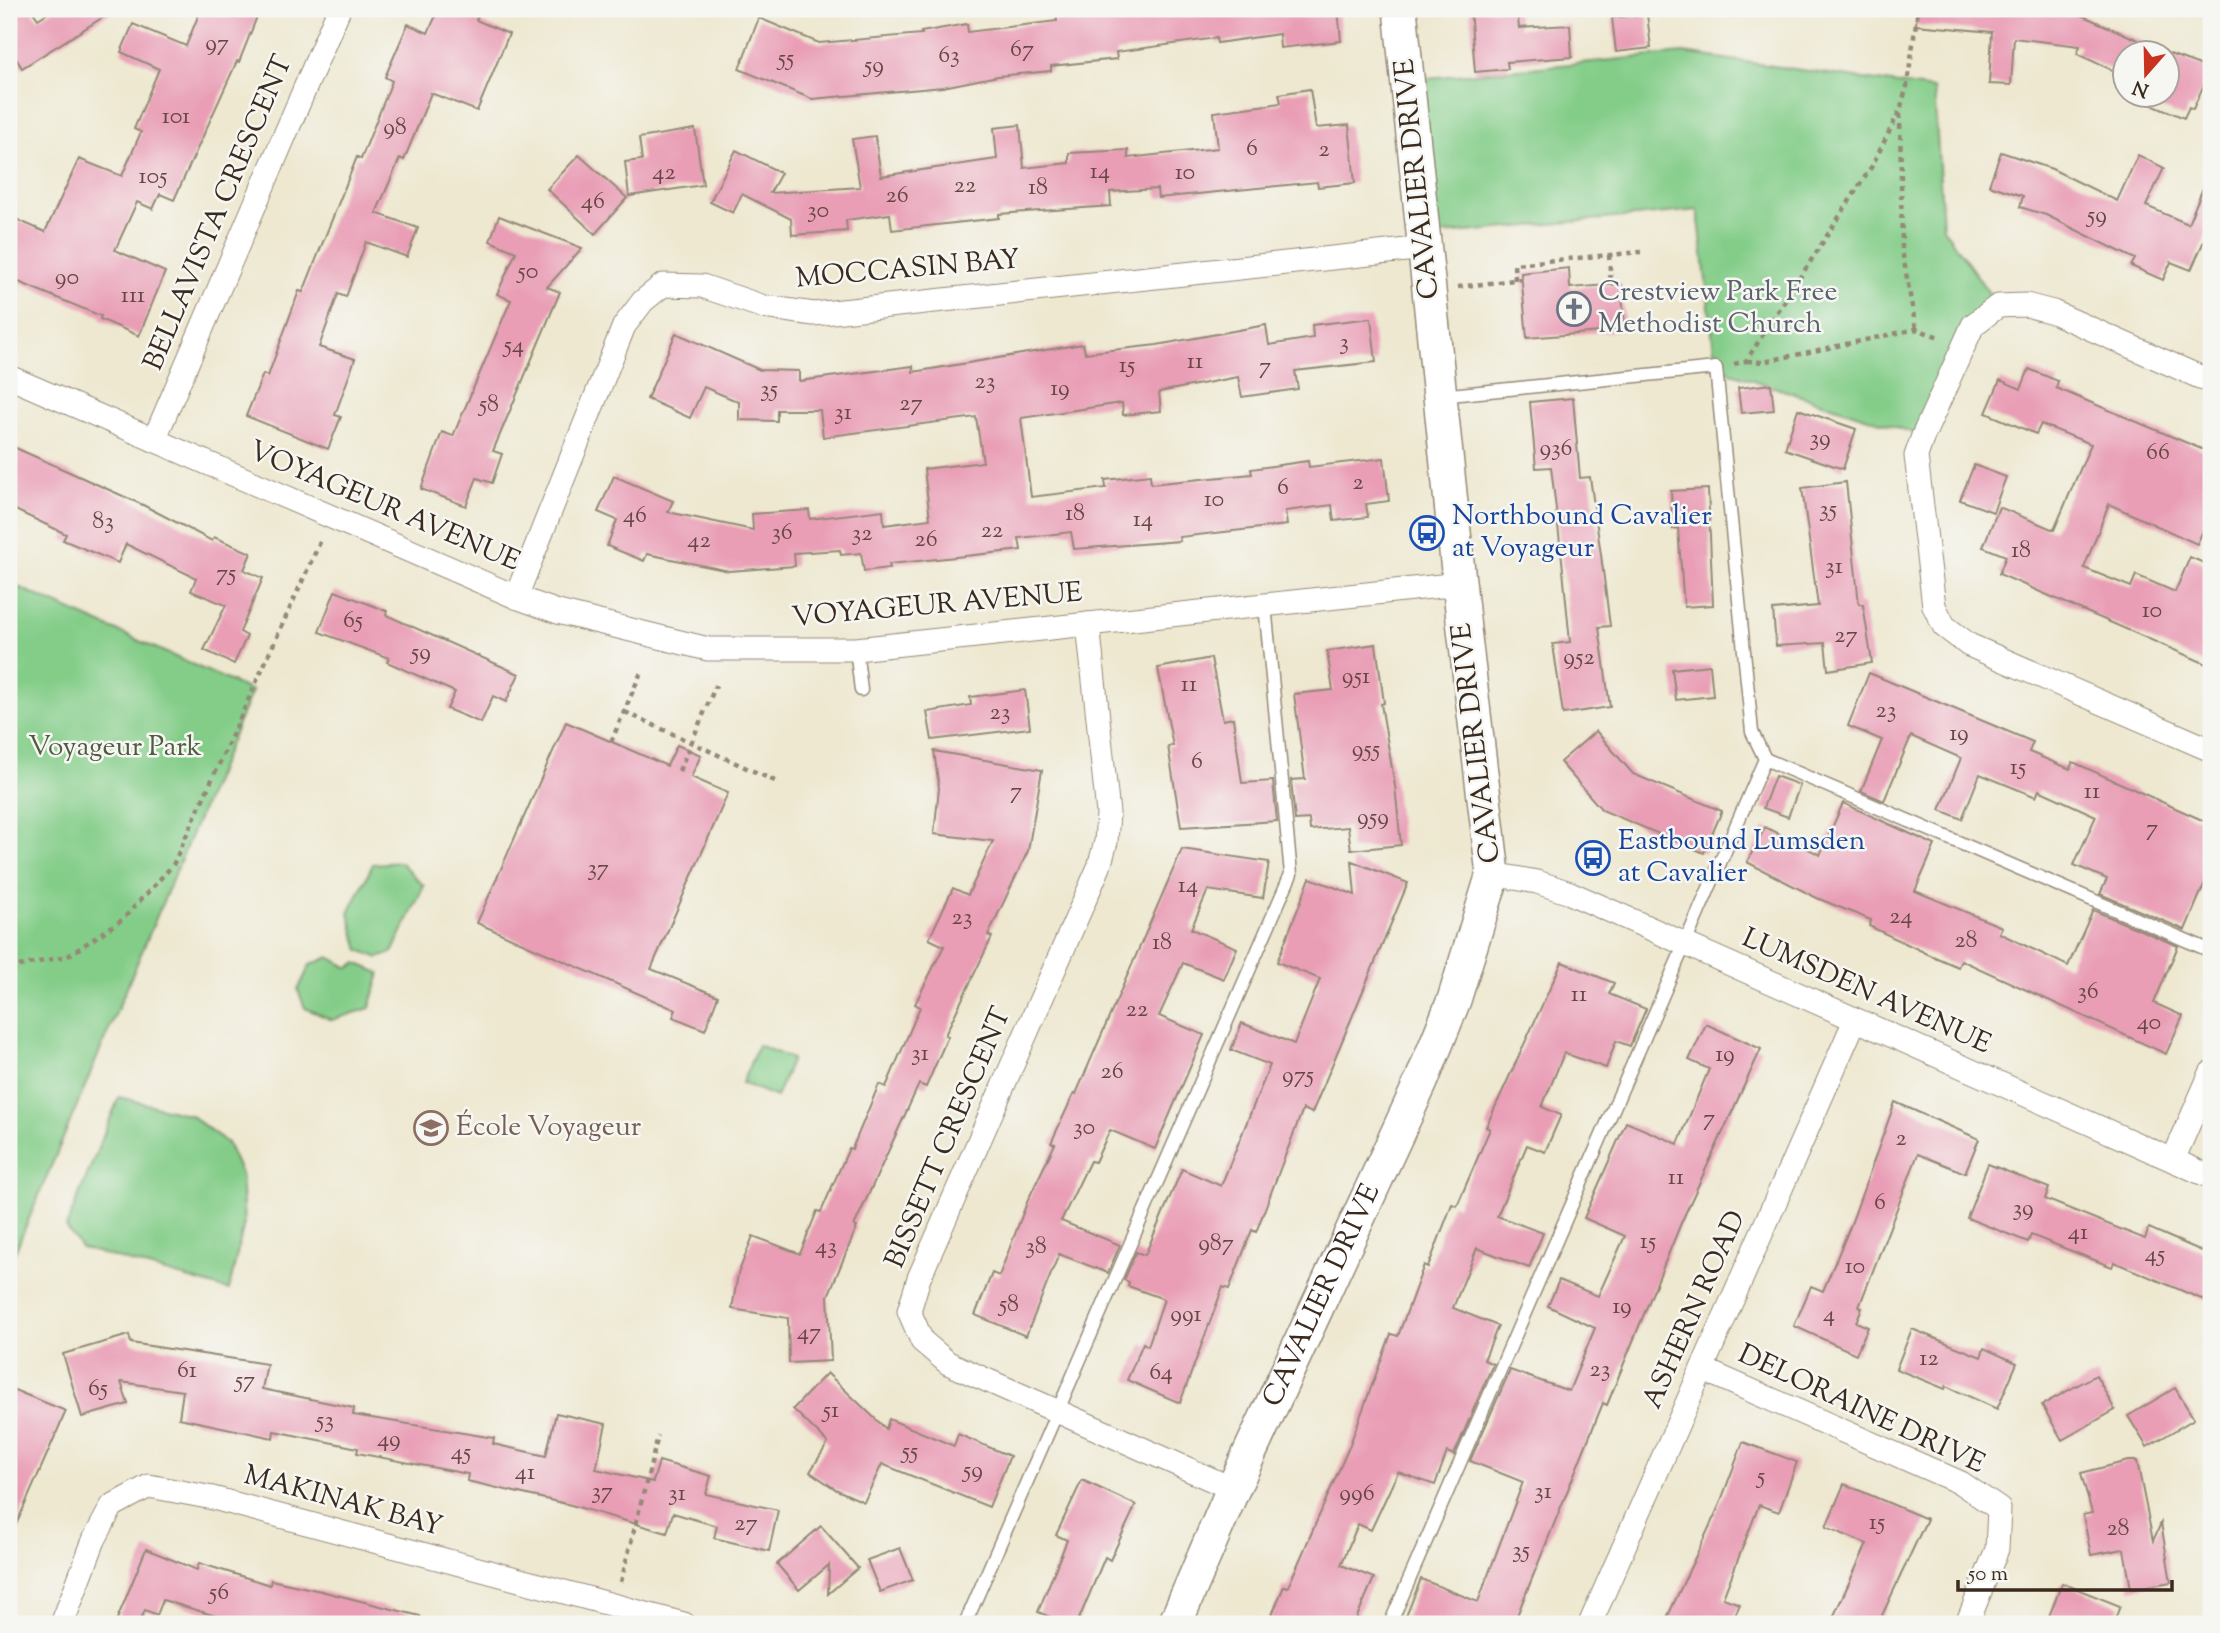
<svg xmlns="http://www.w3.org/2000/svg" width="2220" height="1633" viewBox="0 0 2220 1633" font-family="'Sorts Mill Goudy',serif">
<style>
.green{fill:#84cd89;stroke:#607c54;stroke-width:2}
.building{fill:#e99eb6}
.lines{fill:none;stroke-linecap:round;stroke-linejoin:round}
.lane-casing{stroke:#948977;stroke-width:15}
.street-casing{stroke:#948977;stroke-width:25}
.secondary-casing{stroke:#948977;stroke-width:36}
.path{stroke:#948977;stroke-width:4.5;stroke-dasharray:5 5;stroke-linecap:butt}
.lane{stroke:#fff;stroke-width:12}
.street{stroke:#fff;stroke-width:23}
.secondary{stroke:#fff;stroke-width:33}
.labels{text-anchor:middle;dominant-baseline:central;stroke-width:5;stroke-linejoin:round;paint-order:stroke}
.number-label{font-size:24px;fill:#664744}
.street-label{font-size:28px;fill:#3b2a1e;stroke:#f6f6f2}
.worship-label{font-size:28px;fill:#5b616d;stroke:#f6f6f2;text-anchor:start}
.transit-label{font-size:28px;fill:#164399;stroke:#f6f6f2;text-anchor:start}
.park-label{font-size:28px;fill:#515b3e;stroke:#f6f6f2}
.education-label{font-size:28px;fill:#785e54;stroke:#f6f6f2;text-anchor:start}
</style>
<rect width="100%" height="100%" fill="#f6f6f2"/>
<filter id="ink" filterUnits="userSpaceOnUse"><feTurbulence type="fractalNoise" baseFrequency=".0143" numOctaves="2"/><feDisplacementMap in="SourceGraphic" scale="14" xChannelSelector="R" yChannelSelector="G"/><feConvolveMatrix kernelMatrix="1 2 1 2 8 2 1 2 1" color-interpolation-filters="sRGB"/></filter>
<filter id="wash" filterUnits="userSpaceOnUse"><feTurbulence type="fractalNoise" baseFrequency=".00686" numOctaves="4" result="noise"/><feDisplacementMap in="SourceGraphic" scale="28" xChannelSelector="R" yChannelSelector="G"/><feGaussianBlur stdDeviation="1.57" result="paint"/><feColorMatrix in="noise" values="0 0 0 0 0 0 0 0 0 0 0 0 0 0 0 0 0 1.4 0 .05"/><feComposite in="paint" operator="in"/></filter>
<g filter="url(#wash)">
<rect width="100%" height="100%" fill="#eee8d0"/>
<g class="green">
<path d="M1683 53 1934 89 1943 228 1998 306 1973 325 1923 436 1716 368 1698 210 1424 236 1408 80Z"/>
<path d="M9 583 252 691 9 1266Z"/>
<path d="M400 862 424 886 392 953 379 958 359 950 349 913 373 864Z"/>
<path d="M329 957 349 968 356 963 380 973 370 1008 332 1020 305 1008 298 990 310 965Z"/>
<path d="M758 1045 792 1059 776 1097 742 1083Z"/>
<path d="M119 1097 190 1115 227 1143 241 1174 244 1223 229 1290 81 1248 66 1227Z"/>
</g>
<g id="blocks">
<g class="building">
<path d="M9 9H31L38 19 54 9H116L22 68 9 47Z"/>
<path d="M201 9H260L239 62 237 61 174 200 160 194 153 209 137 202 115 250 165 272 139 336 100 319 101 316 9 278V216L45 232 79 159 122 176 141 132 134 129 159 69 121 52 133 24 186 46Z"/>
<path d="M439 9H481L476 20 509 34 477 111 431 93 404 160 400 158 376 213 418 228 407 257 366 242 346 297 338 294 319 347 355 359 335 415 341 417 328 449 246 416 263 374 268 376 299 291 303 292 357 157 361 159 392 81 385 77 408 24 428 33Z"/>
<path d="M1081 9H1338L1341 41 1280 48 1279 34 1217 43 1216 38 1116 52 1117 59 1051 66V71L998 76 943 87 812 99 739 69 759 18 819 43 922 34 921 32 967 24 968 32 1057 21 1056 12Z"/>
<path d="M1470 9H1517L1519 28 1570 25 1572 57 1507 62 1508 69 1475 72Z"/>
<path d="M1917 9H2067L2166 52H2125V76L2077 54 2080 46 2014 38 2011 85 1989 84 1992 32 1916 25Z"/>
<path d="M1647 14 1651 48 1616 52 1612 18Z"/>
<path d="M2167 53 2211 69 2193 109 2189 107 2184 118 2140 99 2142 94H2167Z"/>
<path d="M1310 89 1316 128 1349 125 1355 183 1318 187 1317 182 1158 198 1157 189 1110 192 1111 206 999 214V218L892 230 890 214 846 220 847 231 792 235 791 219 742 194 733 213 710 202 736 150 781 173 770 193 860 187 852 139 875 136 881 176 997 159 994 128 1020 125 1024 168 1069 163V153L1128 150V158L1218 148 1214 112 1281 103 1279 94Z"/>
<path d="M695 129 703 185 629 196 625 162 642 160 639 138Z"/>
<path d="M2001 152 2052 169 2117 201 2138 155 2164 168 2146 206 2188 224 2211 169V225L2191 270 2171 262 2163 280 2131 266 2135 259 2046 215 2020 207 2023 196 1989 185Z"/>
<path d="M579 155 627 198 595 234 547 189Z"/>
<path d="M499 216 582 248 547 287 560 292 493 451 502 454 492 483 477 478 466 506 421 489 442 432 453 436 511 300 497 294 516 252 490 241Z"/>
<path d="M1569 268 1570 288 1621 284 1625 330 1527 338 1521 273Z"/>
<path d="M1371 318 1376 362 1295 371 1298 389 1242 397 1238 377 1159 392 1161 411 1123 415 1122 403 1021 418 1031 497 1106 488 1105 480 1150 475 1151 484 1252 474 1251 469 1308 461 1309 467 1384 458 1389 501 1366 504 1368 517 1334 521 1332 505 1285 511 1287 525 1179 537 1180 541 1074 549 1071 532 1019 538 1021 550 889 564 890 568 864 571 861 553 841 555 840 550 794 553 795 566 729 571 647 554 644 561 607 546 617 520 598 512 614 476 673 501 668 512 753 530 752 514 809 510 810 519 883 510 884 525 930 519 924 469 983 462 976 417 823 437 820 410H777V421L739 420V402L704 387 690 418 647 399 676 333 760 370 799 371V381L913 366V372L1083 344 1085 353 1157 345 1266 325 1269 345 1313 338 1312 325Z"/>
<path d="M2029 369 2058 381 2056 388 2211 453V513L2197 544 2109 504 2084 568 2131 587 2136 575 2175 592 2190 557 2211 566V666L1999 574 2006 556 1983 547 1999 507 2054 530 2091 444 2041 424 2036 434 1986 413 2000 380 2021 389Z"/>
<path d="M1771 384 1774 410 1741 413 1738 388Z"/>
<path d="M1573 398 1580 478 1590 477 1601 555 1610 626 1599 627 1610 707 1563 714 1553 644 1570 642 1562 560 1551 467 1536 468 1530 402Z"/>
<path d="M1798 409 1856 429 1843 469 1785 449Z"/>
<path d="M9 445 143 505 212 541 214 537 251 553 244 570 263 578 240 632 247 636 234 664 204 650 226 605 191 591 196 578 126 544 118 563 63 540 66 534 9 507Z"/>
<path d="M1974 465 2006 477 1993 512 1960 500Z"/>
<path d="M1846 482 1859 604H1863L1872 663 1828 670 1825 643 1776 646 1773 610 1818 606 1802 488Z"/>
<path d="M1708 489 1713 605 1684 607 1678 528 1673 529 1671 491Z"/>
<path d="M335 591 387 611 386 615 519 674 506 702 493 696 481 723 447 709 455 692 387 662 389 658 319 632Z"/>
<path d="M1376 644 1384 703 1381 704 1395 786 1401 845 1351 850 1348 827 1310 830 1309 819 1295 820 1291 780 1305 779 1294 694 1333 690 1327 651Z"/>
<path d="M1211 658 1223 720 1233 718 1242 783 1273 781 1277 821 1181 827 1168 746H1173L1158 668Z"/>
<path d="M1710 665 1713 696 1676 700 1672 669Z"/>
<path d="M1869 673 2033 742 2029 752 2070 769 2073 762 2211 824V882L2206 880 2185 930 2100 894 2107 879 2074 865 2096 816 2039 790 2036 797 1980 774 1962 819 1940 810 1961 758 1911 736 1884 801 1861 791 1882 740 1848 726Z"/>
<path d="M1025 690 1030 728 932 740 927 712 971 705 970 697Z"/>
<path d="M566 722 667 766 677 745 701 755 691 777 728 793 651 969 718 996 705 1030 673 1017 676 1010 477 923Z"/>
<path d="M1596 731 1633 774 1722 811 1704 853 1602 810 1560 762Z"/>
<path d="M934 751 1042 770 1028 851 988 935 992 937 945 1035 948 1036 926 1087 919 1084 854 1226 857 1227 828 1296 831 1361 789 1363 788 1318 732 1309 738 1274 753 1236 800 1254 817 1211 821 1212 849 1148 852 1149 879 1084 886 1087 920 1007 915 1004 944 946 929 939 953 888 968 895 993 841 934 834 939 788Z"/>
<path d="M1775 776 1800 785 1788 817 1763 808Z"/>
<path d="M1843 803 1935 845 1915 891 2002 927 1999 933 2068 966 2093 910 2178 946 2154 1003 2183 1016 2166 1054 1961 960 1958 967 1930 955 1869 926 1871 920 1817 898 1747 862 1765 827 1820 855Z"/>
<path d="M1182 849 1269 862 1263 898 1208 890 1191 929 1237 948 1224 979 1183 963 1159 1016 1204 1035 1155 1149 1110 1130 1095 1162 1090 1161 1061 1221 1120 1245 1108 1273 1059 1254 1026 1336 975 1315 992 1273 999 1276 1028 1200 1055 1144 1051 1143 1074 1093 1076 1094Z"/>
<path d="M1352 861 1408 883 1312 1113 1303 1109 1256 1232 1252 1230 1229 1289 1223 1287 1180 1403 1127 1380 1143 1343 1148 1346 1164 1299 1128 1286 1129 1282 1124 1280 1136 1252 1145 1255 1182 1169 1221 1186 1270 1065 1231 1050 1242 1023 1294 1044 1320 979 1277 962 1310 878 1355 895Z"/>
<path d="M1562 962 1614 983 1609 994 1646 1009 1630 1046 1616 1041 1606 1068 1564 1053 1542 1107 1561 1115 1545 1152 1527 1145 1497 1216 1543 1233 1529 1268 1477 1248 1453 1308 1498 1326 1484 1360 1493 1364 1454 1455 1447 1452 1435 1485 1398 1472 1371 1530 1358 1524 1341 1565 1374 1578 1354 1624H1268L1284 1586 1288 1587 1349 1447 1391 1334 1398 1336 1424 1265 1428 1267 1452 1204 1457 1206 1490 1129 1486 1127Z"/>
<path d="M1706 1024 1761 1049 1681 1223 1607 1405 1603 1403 1516 1618 1530 1624H1403L1421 1579 1478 1602 1523 1482 1470 1461 1510 1370 1569 1391 1595 1328 1548 1306 1559 1280 1598 1296 1625 1236 1584 1218 1626 1122 1678 1144 1709 1069 1689 1060Z"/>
<path d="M1895 1102 1979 1139 1965 1173 1918 1154 1859 1307 1862 1308 1856 1322 1868 1327 1856 1354 1794 1326 1811 1286 1823 1291 1850 1227Z"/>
<path d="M1988 1164 2049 1188 2045 1199 2145 1239 2149 1228 2211 1255V1303L2114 1262 2112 1267 2031 1235 2028 1242 1967 1218Z"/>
<path d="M1912 1329 1981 1357 1984 1348 2017 1363 1997 1409 1946 1386 1945 1389 1896 1369Z"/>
<path d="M129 1335 131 1343 267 1364 262 1389 354 1408 353 1415 494 1438 493 1444 546 1456 556 1413 606 1424 596 1469 653 1482 659 1461 711 1476 706 1494 778 1510 769 1551 714 1538 717 1526 673 1513 667 1533 571 1505 467 1481 468 1474 357 1453 358 1448 274 1431 273 1438 179 1418 183 1391 121 1382 128 1404 82 1417 63 1354Z"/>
<path d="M827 1373 886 1429 889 1419 954 1446 958 1434 1010 1456 989 1507 882 1464 864 1502 837 1490 810 1472 828 1443 793 1409Z"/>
<path d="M2096 1375 2115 1410 2062 1440 2042 1405Z"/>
<path d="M2175 1388 2194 1419 2147 1447 2128 1416Z"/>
<path d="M14 1390 66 1411 9 1541V1404Z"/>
<path d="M1743 1442 1797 1462 1779 1512 1759 1505 1723 1598 1740 1604 1731 1624H1682L1667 1618 1719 1506Z"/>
<path d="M2128 1461H2137L2153 1541 2161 1523 2171 1582 2131 1589 2124 1549 2091 1555 2083 1515 2092 1513 2081 1473Z"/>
<path d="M1082 1480 1136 1505 1110 1560 1105 1557 1077 1624H1067L1038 1612 1067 1540 1056 1535Z"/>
<path d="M1844 1484 1927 1519 1878 1624H1830L1867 1544 1826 1527Z"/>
<path d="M821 1526 858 1568 828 1594 829 1565 799 1590 777 1564Z"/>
<path d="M900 1548 913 1580 880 1592 867 1560Z"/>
<path d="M146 1549 197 1570 199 1563 270 1585 271 1580 321 1591 420 1616 419 1624H242L163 1600 157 1615 145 1610 139 1624H115Z"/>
<path d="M2062 1583 2120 1606 2113 1624H2046Z"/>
</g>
</g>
</g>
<g filter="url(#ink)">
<use href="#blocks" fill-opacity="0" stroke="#948977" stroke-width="2"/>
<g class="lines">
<g class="lane-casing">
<g id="lane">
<path d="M856 649 861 690"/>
<path d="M1765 759 2211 951"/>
<path d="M965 1624 1291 874 1265 605"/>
<path d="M1390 1624 1765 759 1752 732 1716 368 1440 396"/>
</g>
</g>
<g class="street-casing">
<g id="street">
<path d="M9 377 516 597 558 612 708 649H856L1459 584"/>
<path d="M2211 382 2053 312 2026 305 1998 306 1973 325 1923 436 1916 456 1934 606 1944 626 1969 645 2211 750"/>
<path d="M154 440 339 9"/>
<path d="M516 597 624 326 643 301 663 285 702 286 764 307 814 314 1425 248"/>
<path d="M1088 624 1108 813 1106 842 1099 867 919 1278 909 1311 922 1341 948 1363 1233 1489"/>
<path d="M1493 874 1537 882 1570 893 2211 1177"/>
<path d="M2173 1160 2211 1073"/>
<path d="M1702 1369 1961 1483 1999 1509 1997 1549 1967 1624"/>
<path d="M62 1624 94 1540 112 1506 149 1486 213 1498 684 1624"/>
<path d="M1590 1624 1855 1020"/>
</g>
</g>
<g class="secondary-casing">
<g id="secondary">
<path id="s1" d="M1175 1624 1233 1489 1421 1082 1454 1000 1493 874 1464 629 1400 9"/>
</g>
</g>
<g class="path">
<path d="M1900 114 1902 250 1916 329"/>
<path d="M1609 255 1611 285"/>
<path d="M1515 280 1514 264 1641 252"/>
<path d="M1458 287 1522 279"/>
<path d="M1747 361 1763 362 1916 329 1939 337"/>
<path d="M1734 364 1746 361 1872 166 1900 110 1907 86 1918 9"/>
<path d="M625 712 777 782"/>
<path d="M611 742 642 670"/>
<path d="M679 771 716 685"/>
<path d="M9 968 68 956 123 919 173 865 321 540"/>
<path d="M621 1582 658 1436"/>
</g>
<use href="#lane" class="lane"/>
<use href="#street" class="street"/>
<use href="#secondary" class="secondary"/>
</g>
</g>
<defs>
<g id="church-ring" transform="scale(1.75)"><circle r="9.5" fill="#f6f6f2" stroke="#6b7280" stroke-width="1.5"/><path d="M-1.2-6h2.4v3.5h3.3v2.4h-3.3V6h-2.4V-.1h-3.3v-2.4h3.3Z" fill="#6b7280"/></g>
<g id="bus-ring" transform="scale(1.75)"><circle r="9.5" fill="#f6f6f2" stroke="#1a4fb4" stroke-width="1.5"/><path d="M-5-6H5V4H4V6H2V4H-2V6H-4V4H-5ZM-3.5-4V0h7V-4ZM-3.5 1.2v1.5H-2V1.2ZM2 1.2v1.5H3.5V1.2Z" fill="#1a4fb4"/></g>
<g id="school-ring" transform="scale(1.75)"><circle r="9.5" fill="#f6f6f2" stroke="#8d6e63" stroke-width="1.5"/><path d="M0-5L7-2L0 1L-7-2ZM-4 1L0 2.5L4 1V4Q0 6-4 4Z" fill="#8d6e63"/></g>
</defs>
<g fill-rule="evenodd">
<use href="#church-ring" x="1574" y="309"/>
<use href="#bus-ring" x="1427" y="533"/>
<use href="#bus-ring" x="1593" y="858"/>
<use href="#school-ring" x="431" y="1128"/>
</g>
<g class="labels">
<g class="number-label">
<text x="217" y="44">97</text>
<text x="1022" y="50">67</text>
<text x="949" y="56">63</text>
<text x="786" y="59">55</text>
<text x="874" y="66">59</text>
<text x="176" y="117">101</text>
<text x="395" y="128">98</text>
<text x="1252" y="149">6</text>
<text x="1324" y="150">2</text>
<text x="1100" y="172">14</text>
<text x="664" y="173">42</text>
<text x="1185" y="173">10</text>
<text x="153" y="177">105</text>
<text x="965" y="186">22</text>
<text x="1038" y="188">18</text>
<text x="897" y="196">26</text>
<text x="593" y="202">46</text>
<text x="818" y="211">30</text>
<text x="2097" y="216">59</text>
<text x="528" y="272">50</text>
<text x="67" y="278">90</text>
<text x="133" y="296">111</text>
<text x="1344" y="343">3</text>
<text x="514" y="346">54</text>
<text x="1195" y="362">11</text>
<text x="1127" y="366">15</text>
<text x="1265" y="367">7</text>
<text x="985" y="382">23</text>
<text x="1060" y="389">19</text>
<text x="769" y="390">35</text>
<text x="911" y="404">27</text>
<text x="489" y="405">58</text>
<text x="843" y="413">31</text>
<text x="1820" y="439">39</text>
<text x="1556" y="449">936</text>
<text x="2158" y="453">66</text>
<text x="1358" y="483">2</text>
<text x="1283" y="488">6</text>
<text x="1214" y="500">10</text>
<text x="1828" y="510">35</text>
<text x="1075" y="514">18</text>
<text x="635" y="516">46</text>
<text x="1143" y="520">14</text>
<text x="103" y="522">83</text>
<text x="992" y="531">22</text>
<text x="782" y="533">36</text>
<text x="862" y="534">32</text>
<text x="926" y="540">26</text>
<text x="699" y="541">42</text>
<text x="2021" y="551">18</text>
<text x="1834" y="567">31</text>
<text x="226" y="574">75</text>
<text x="2152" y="611">10</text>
<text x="353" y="621">65</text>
<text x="1846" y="636">27</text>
<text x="421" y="653">59</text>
<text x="1579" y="658">952</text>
<text x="1356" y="677">951</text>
<text x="1189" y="685">11</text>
<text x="1886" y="711">23</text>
<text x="1000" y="713">23</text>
<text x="1959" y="734">19</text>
<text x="1366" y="750">955</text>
<text x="1197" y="762">6</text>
<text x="2018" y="768">15</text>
<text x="1016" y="792">7</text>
<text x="2092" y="792">11</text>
<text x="1373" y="818">959</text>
<text x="2152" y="829">7</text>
<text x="598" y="869">37</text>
<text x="1188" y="886">14</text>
<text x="1901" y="917">24</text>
<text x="962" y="918">23</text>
<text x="1966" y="941">28</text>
<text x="1162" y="943">18</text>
<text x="2088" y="992">36</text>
<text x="1579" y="995">11</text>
<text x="1137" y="1010">22</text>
<text x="2149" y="1023">40</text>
<text x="920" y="1054">31</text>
<text x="1725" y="1055">19</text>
<text x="1112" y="1072">26</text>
<text x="1298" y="1076">975</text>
<text x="1709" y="1119">7</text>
<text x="1084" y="1128">30</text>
<text x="1901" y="1139">2</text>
<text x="1676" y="1178">11</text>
<text x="1880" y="1203">6</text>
<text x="2023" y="1209">39</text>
<text x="2078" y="1233">41</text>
<text x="1648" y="1242">15</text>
<text x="1216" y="1244">987</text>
<text x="826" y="1247">43</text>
<text x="1036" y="1247">38</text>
<text x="2155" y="1255">45</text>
<text x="1855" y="1267">10</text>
<text x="1009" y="1305">58</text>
<text x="1622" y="1307">19</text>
<text x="1186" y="1315">991</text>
<text x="1829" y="1315">4</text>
<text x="809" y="1333">47</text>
<text x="1929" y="1359">12</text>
<text x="1600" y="1370">23</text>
<text x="187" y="1371">61</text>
<text x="1161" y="1373">64</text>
<text x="245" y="1381">57</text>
<text x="98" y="1389">65</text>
<text x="831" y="1411">51</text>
<text x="325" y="1421">53</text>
<text x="389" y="1440">49</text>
<text x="910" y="1452">55</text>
<text x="461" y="1453">45</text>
<text x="973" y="1471">59</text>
<text x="525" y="1473">41</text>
<text x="1761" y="1477">5</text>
<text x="602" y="1492">37</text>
<text x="1543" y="1492">31</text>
<text x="677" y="1494">31</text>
<text x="1357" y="1494">996</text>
<text x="1877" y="1523">15</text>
<text x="746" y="1524">27</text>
<text x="2118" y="1529">28</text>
<text x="1521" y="1551">35</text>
<text x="219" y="1593">56</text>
</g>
<g class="street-label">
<text transform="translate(1418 179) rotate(-96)">CAVALIER DRIVE</text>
<text transform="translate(219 213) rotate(-67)">BELLAVISTA CRESCENT</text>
<text transform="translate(908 270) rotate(-5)">MOCCASIN BAY</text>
<text transform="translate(384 507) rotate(23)">VOYAGEUR AVENUE</text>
<text transform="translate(937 606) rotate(-5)">VOYAGEUR AVENUE</text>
<text transform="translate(1477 743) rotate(-97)">CAVALIER DRIVE</text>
<text transform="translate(1866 992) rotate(24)">LUMSDEN AVENUE</text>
<text transform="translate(949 1138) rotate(-67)">BISSETT CRESCENT</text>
<text stroke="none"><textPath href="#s1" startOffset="360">CAVALIER DRIVE</textPath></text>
<text transform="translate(1695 1310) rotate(-66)">ASHERN ROAD</text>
<text transform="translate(1861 1410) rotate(25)">DELORAINE DRIVE</text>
<text transform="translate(343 1502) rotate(15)">MAKINAK BAY</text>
</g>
<g class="worship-label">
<text x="1598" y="293">Crestview Park Free<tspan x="1598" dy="32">Methodist Church</tspan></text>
</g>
<g class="transit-label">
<text x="1452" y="517">Northbound Cavalier<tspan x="1452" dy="32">at Voyageur</tspan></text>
<text x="1618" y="842">Eastbound Lumsden<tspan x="1618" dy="32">at Cavalier</tspan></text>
</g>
<g class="park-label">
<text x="115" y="748">Voyageur Park</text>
</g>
<g class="education-label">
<text x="456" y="1128">École Voyageur</text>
</g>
</g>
<rect width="2220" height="1633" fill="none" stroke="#f6f6f2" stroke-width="35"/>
<g transform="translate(2146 74) rotate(200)"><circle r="33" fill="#f6f6f2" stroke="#aba49d" stroke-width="2"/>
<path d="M0-5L12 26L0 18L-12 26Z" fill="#c8321e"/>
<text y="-10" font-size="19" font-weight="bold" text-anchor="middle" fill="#3b2a1e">N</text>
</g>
<path d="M1958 1580v10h214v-10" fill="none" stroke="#3b2a1e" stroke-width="3.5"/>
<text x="1968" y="1580" font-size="21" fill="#3b2a1e" stroke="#f6f6f2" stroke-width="5" paint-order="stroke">50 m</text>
</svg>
